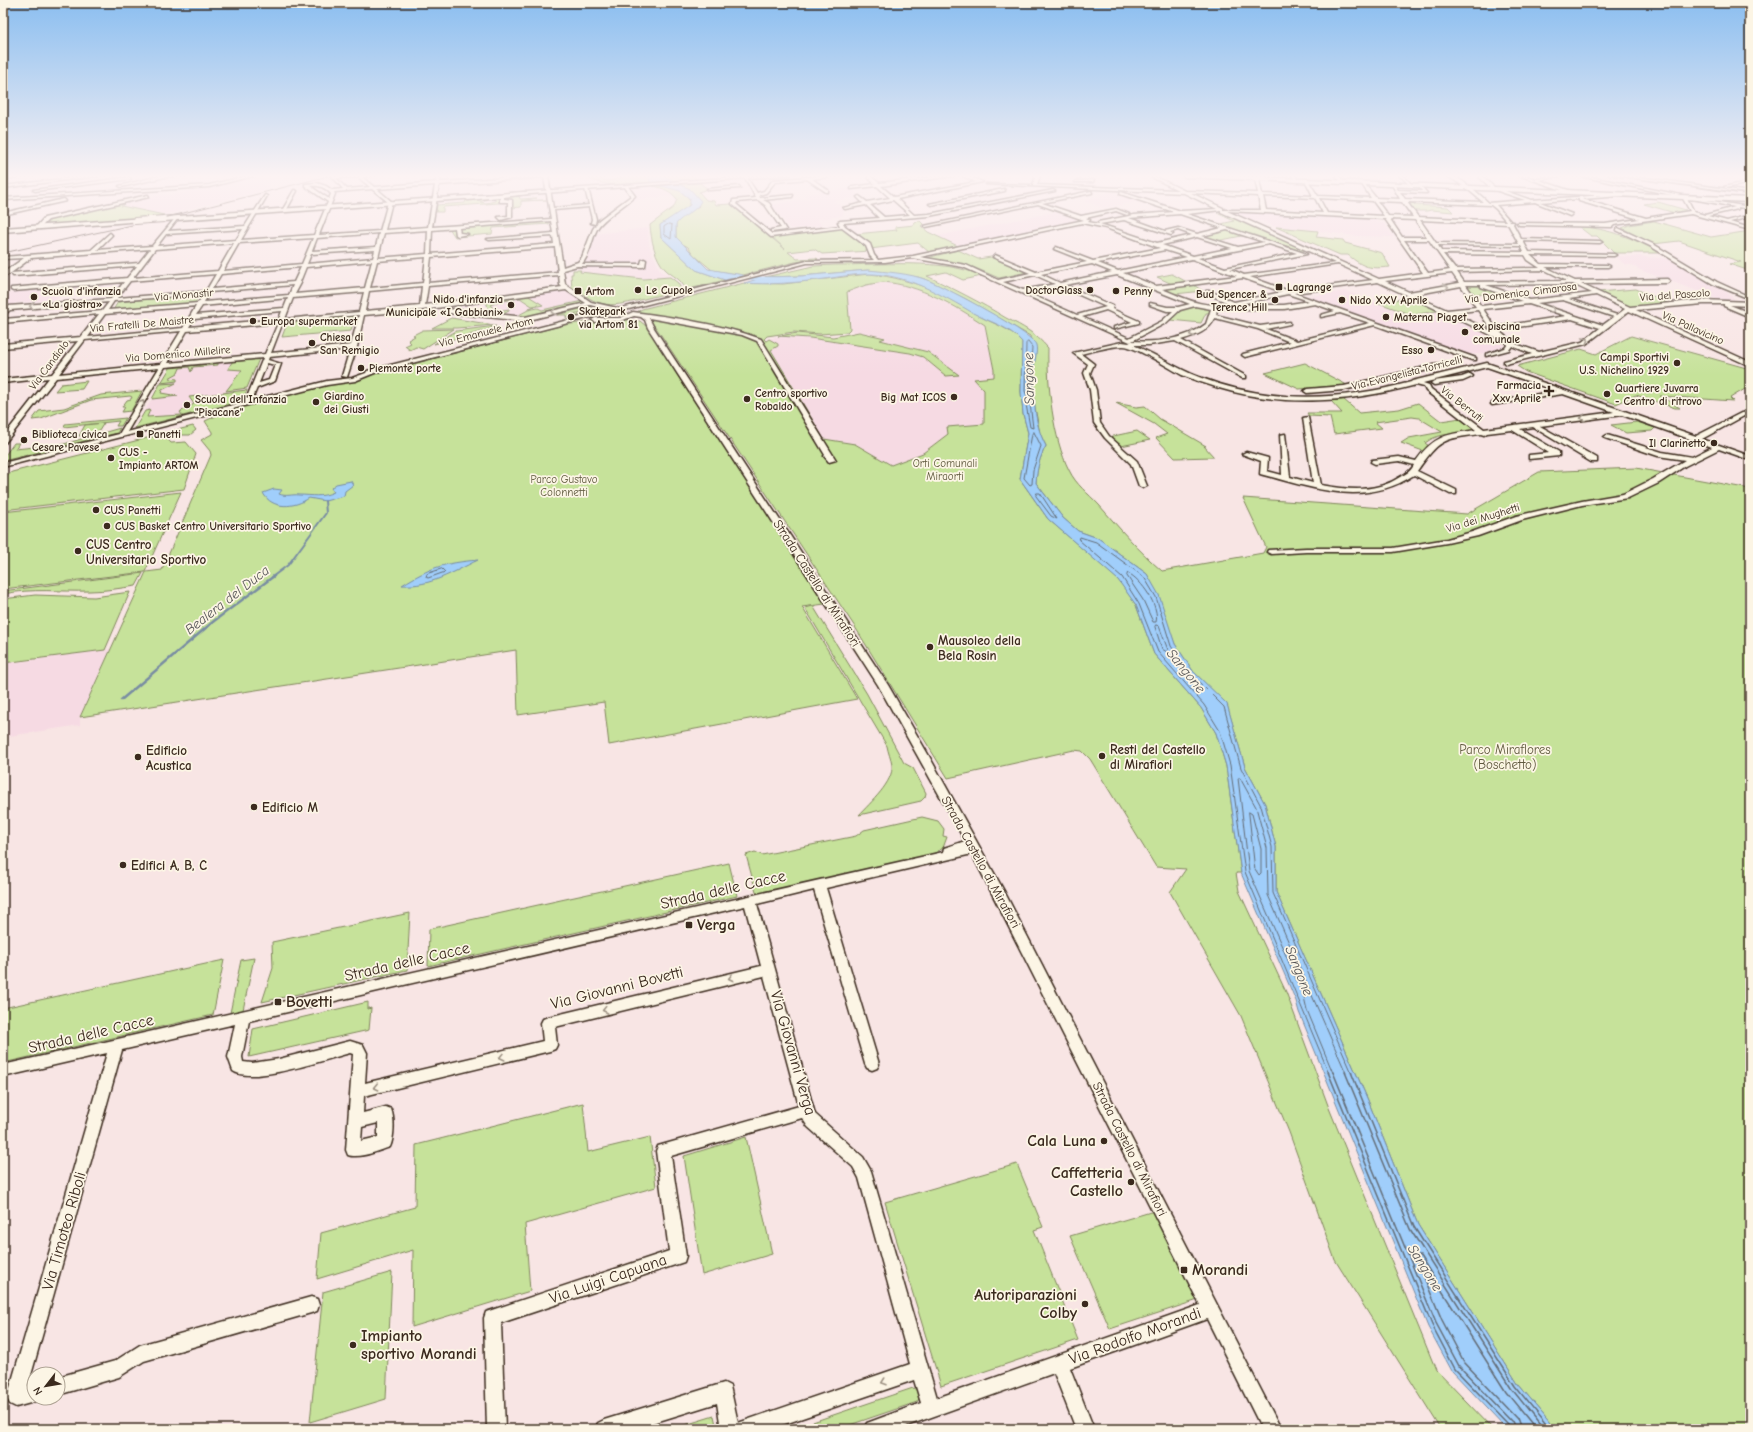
<svg xmlns="http://www.w3.org/2000/svg" width="1753" height="1432" viewBox="0 0 1753 1432" font-family="'Comic Neue',sans-serif">
<style>
.built{fill:#f6dae3}
.green{fill:#c6e29a;stroke:#80865c;fill-rule:evenodd}
.water{fill:#a0cefb;stroke:#788ca3}
.lines{fill:none;stroke-linecap:round;stroke-linejoin:round}
.shore-far1{stroke:#636c76;stroke-width:1}
.shore{stroke:#636c76;stroke-width:1.5}
.stream-far1{stroke:#788ca3;stroke-width:2}
.stream{stroke:#788ca3;stroke-width:2.5}
.river{fill:#a0cefb;fill-rule:evenodd}
.minor-casing{stroke:#3b2a1e;stroke-width:3}
.major-casing{stroke:#3b2a1e;stroke-width:3}
.minor{fill:#fcf5e5;fill-rule:evenodd}
.major{fill:#fcf5e5;fill-rule:evenodd}
.rail{stroke:#3b2a1e;stroke-width:1}
.major-bridge-casing{stroke:#3b2a1e;stroke-width:8;stroke-linecap:butt}
.major-bridge{stroke:#fcf5e5;stroke-width:6}
.oneway{stroke:#9c9082}
.poi-dot{fill:#3b2a1e;stroke:#fcf5e5;stroke-width:1.5}
.labels{text-anchor:middle;dominant-baseline:central;stroke-width:3.5;stroke-linejoin:round;paint-order:stroke}
.far-poi-label{font-size:11px;font-weight:bold;fill:#3b2a1e;stroke:#fcf5e5;text-anchor:start}
.far-street-label{font-size:11px;fill:#3b2a1e;stroke:#fcf5e5}
.far-park-label{font-size:11px;fill:#5e583d;stroke:#fcf5e5}
.poi-label{font-size:13px;font-weight:bold;fill:#3b2a1e;stroke:#fcf5e5;text-anchor:start}
.street-label{font-size:13px;fill:#3b2a1e;stroke:#fcf5e5}
.park-label{font-size:13px;fill:#5e583d;stroke:#fcf5e5}
.water-label{font-size:14px;font-style:italic;fill:#545355;stroke:#fcf5e5}
.near-street-label{font-size:16px;fill:#3b2a1e;stroke:#fcf5e5}
.near-poi-label{font-size:16px;font-weight:bold;fill:#3b2a1e;stroke:#fcf5e5;text-anchor:start}
</style>
<rect width="100%" height="100%" fill="#f8e5e4"/>
<filter id="ink" filterUnits="userSpaceOnUse"><feTurbulence type="fractalNoise" baseFrequency=".025" numOctaves="2"/><feDisplacementMap in="SourceGraphic" scale="8" xChannelSelector="R" yChannelSelector="G"/><feConvolveMatrix kernelMatrix="1 2 1 2 8 2 1 2 1" color-interpolation-filters="sRGB"/></filter>
<g filter="url(#ink)">
<g class="built">
<path d="M258 175 282 180 263 185 273 188 164 215 121 206 123 204 117 202 136 198 177 194Z"/>
<path d="M650 186 664 190 674 196 628 201 634 195 630 188Z"/>
<path d="M850 188 857 194V197L833 201 845 208 842 216 817 219 822 226 790 229 772 205 810 198 805 195 816 193Z"/>
<path d="M1113 192 1141 201 1104 208 1084 201 1089 200 1087 199 1101 196 1098 195Z"/>
<path d="M1055 212 1078 220 1076 222 953 247 937 236Z"/>
<path d="M1235 212 1348 217 1351 219 1375 220 1377 222 1384 223 1394 237 1355 236 1305 229 1276 227 1262 221H1248L1232 213Z"/>
<path d="M648 228 649 245 660 270 670 277 643 279 580 272V264L591 251 595 234Z"/>
<path d="M1614 256 1636 257 1635 256 1670 259 1725 291 1735 299 1719 301 1711 296 1640 270 1632 265H1626Z"/>
<path d="M883 282 914 287 967 314 985 325 994 370V376L975 379 984 390V424L948 427V434L923 453 891 465 855 444 824 439 771 349 778 346V344L769 339 778 336 810 338 899 350 923 357 946 376 958 375 928 352 879 340 884 338 859 332H852L847 292 866 285Z"/>
<path d="M46 288 45 293 65 291 55 300 15 303 11 307 7 308 10 304H6L10 293Z"/>
<path d="M563 290 585 303 525 317 489 313 486 300Z"/>
<path d="M1345 291 1412 315 1437 311 1504 343 1502 347 1479 354H1465L1305 297Z"/>
<path d="M259 359 242 401 135 428 170 368Z"/>
<path d="M111 649 80 716V725L3 737V664Z"/>
</g>
<g class="green">
<path d="M583 175H589L607 181 624 177 617 175H652L651 183C627 185 604 189 583 175Z"/>
<path d="M663 175H693L697 179 673 181Z"/>
<path d="M700 183 708 189 699 192 706 200 714 201 716 205 731 204 785 249 771 236 843 227 855 234 897 230 895 227 914 225V222L920 221 923 224 921 226 928 232 960 247 929 252 918 243 870 249V251L822 254 814 249 788 252 797 259 816 258 818 259 795 262 743 275 712 270 694 255 688 247 681 243 676 237V224L681 218 699 206 690 189 678 184Z"/>
<path d="M653 186C666 185 685 189 691 202L686 209 660 225 661 237 696 270 725 280 681 291 685 289C681 278 673 277 665 269 655 259 651 239 650 225L674 207 677 199C671 191 663 188 653 186Z"/>
<path d="M519 196 520 199 537 198 521 201 546 200 521 201V207L512 208 511 200H506V197Z"/>
<path d="M496 197H498L499 203 443 207V212H436L437 205 465 203 466 200 490 198 480 202 486 203 495 201Z"/>
<path d="M1406 201 1412 202 1415 205 1448 207 1453 212 1431 210 1427 211H1413Z"/>
<path d="M117 202 124 204 121 206 164 215 152 218 45 225 53 218Z"/>
<path d="M1658 202 1686 210 1687 211 1678 214 1644 204Z"/>
<path d="M1217 213H1224L1307 250 1302 251 1251 234 1217 241 1202 236 1232 229 1190 215 1221 224 1234 221Z"/>
<path d="M1654 221 1711 237 1750 231V271L1729 264 1741 262 1679 241 1653 244 1622 228 1629 225Z"/>
<path d="M549 222V224L493 228 492 234 455 237 449 228Z"/>
<path d="M1578 226C1609 229 1634 238 1660 253H1614L1597 236H1591Z"/>
<path d="M1276 227 1318 231 1316 237 1343 240 1345 243 1382 253 1390 267C1370 269 1364 268 1348 255H1340Z"/>
<path d="M958 250 978 259 991 257 1027 272 999 278 973 267 927 258Z"/>
<path d="M836 265C879 265 944 258 982 276L963 280 946 272 927 276C954 289 980 302 1006 318 1024 327 1035 333 1048 348 1047 384 1053 439 1069 470 1076 485 1088 493 1099 505 1119 528 1139 551 1162 571L1263 553 1266 547 1243 498 1467 514 1539 472 1636 468 1750 489V1429H1556L1518 1384 1418 1225 1367 1098 1276 892V847L1265 804 1245 767 1227 705 1193 671 1175 644 1147 574 1098 538 1078 531 1063 518 1036 483C1037 470 1039 458 1046 446L1040 434 1033 397 1034 369 1030 336 966 299 928 280 918 277 868 270 801 276 765 277 813 266Z"/>
<path d="M573 270H581L580 272 643 279 670 277 678 283 681 289C671 293 659 295 648 298 620 305 600 312 577 288L572 289 571 274H573Z"/>
<path d="M869 274C892 276 916 283 938 292 953 299 966 309 981 317 996 325 1010 328 1022 342L1021 391 1023 414 1028 433 1020 479 1048 519 1119 580 1136 605 1154 654 1201 708 1216 733 1226 766 1241 873H1236L1239 891 1286 992 1329 1108 1436 1370 1493 1429H1441L1335 1260 1289 1132 1241 1016 1170 892 1186 869 1156 867 1090 759 1082 751 1074 750 948 778 855 627 657 329 649 319 633 314 642 309 744 283 783 284ZM883 282C920 285 954 305 985 325L994 370V377L974 379 984 390V424L947 427 948 434 923 453 891 465 855 444 824 439 771 350 778 346V344L769 339 766 341 764 339 767 336 794 332 820 334 847 332 850 329 847 292 866 285Z"/>
<path d="M1172 274 1187 282 1172 284 1157 277Z"/>
<path d="M1192 284 1203 291 1175 294 1162 289Z"/>
<path d="M1467 285H1477L1505 295 1473 294Z"/>
<path d="M1636 289 1669 303 1631 307 1597 292Z"/>
<path d="M201 294 195 303 113 310 118 302Z"/>
<path d="M527 295 543 305 529 308 538 305 532 306 520 298 498 302 490 305 497 311 509 309V311L503 314 489 313 486 300Z"/>
<path d="M1411 297 1437 311 1412 315 1379 303Z"/>
<path d="M582 301 585 303 525 317 517 316 528 310 538 308 542 310Z"/>
<path d="M1199 305 1209 308 1212 313H1206L1201 323 1170 320C1178 310 1187 308 1199 305Z"/>
<path d="M592 306 591 308 594 309 573 314 577 313 580 316 566 318V315H557Z"/>
<path d="M355 316 351 331 282 337 287 323Z"/>
<path d="M451 318 494 325 457 328H432Z"/>
<path d="M629 320 640 321 646 326 825 604 802 607 857 699 609 745 604 702 518 715 516 650 80 717 146 572 162 570 211 455 210 451 201 440 212 434V432L205 421C243 402 288 395 329 385 342 382 353 382 365 376L564 325 594 321Z"/>
<path d="M496 326 488 330 434 344 456 331Z"/>
<path d="M454 329 423 349 416 347 410 350 405 346 411 343 408 340 415 336 413 335 423 330Z"/>
<path d="M859 332 885 338 880 340 928 352 959 375 946 376 923 357 910 353 810 338 778 336 798 333 833 337Z"/>
<path d="M1631 336 1750 369V386L1730 398 1733 401 1660 396 1680 408H1675L1636 395 1616 404 1526 372 1517 366 1581 349 1596 354Z"/>
<path d="M259 359 247 388 226 391 242 370 228 369 232 362Z"/>
<path d="M218 363V365L193 367 191 372 189 367 180 368 178 373 169 378 177 379V381L161 383 170 368Z"/>
<path d="M1305 363 1347 385 1299 389 1265 373Z"/>
<path d="M87 381 82 389 55 391 61 384Z"/>
<path d="M176 383 162 390 161 393 178 396 152 399 160 384Z"/>
<path d="M247 390 242 401 135 428 145 411 150 410 147 417 182 415 180 412 194 404 189 397Z"/>
<path d="M142 391 131 411 122 412 125 407H122L127 400 131 399 132 397 130 396 91 400 41 419 32 420 39 411 64 408 101 395Z"/>
<path d="M1343 399 1359 413 1399 409 1418 403 1441 421 1461 418 1478 430C1461 435 1440 431 1425 443L1429 446 1423 451 1401 443 1409 438 1442 432 1419 418 1412 417 1375 422 1382 428 1334 434 1330 417 1309 416 1307 413H1342L1331 401Z"/>
<path d="M1116 403 1136 407 1145 406 1160 419 1206 446H1204L1214 457 1175 458 1156 438 1167 434 1154 424Z"/>
<path d="M126 418 121 426H116L119 421 64 427 65 424Z"/>
<path d="M1637 422 1655 428 1652 431 1626 433 1611 425Z"/>
<path d="M104 423 97 434 79 436 85 425Z"/>
<path d="M193 426 196 430 190 435H176L173 431Z"/>
<path d="M120 428 117 433 3 461V458L14 443H19L15 449 64 444Z"/>
<path d="M1137 431 1150 440 1121 446 1109 437Z"/>
<path d="M163 434 171 443 186 442 196 454 184 489 3 510V477L12 472Z"/>
<path d="M181 492 145 572 3 589V512Z"/>
<path d="M143 573 136 586C121 588 105 591 90 591 59 592 33 588 3 594V591Z"/>
<path d="M130 592 105 650 3 663V599L35 595 94 597Z"/>
<path d="M813 606 867 694 904 763 913 768 926 793 925 797 921 801 859 815C870 803 894 782 892 765 891 759 888 752 887 746L805 608Z"/>
<path d="M922 817 938 821 944 829 943 836 947 837 943 848 930 856 757 895 746 855 755 852 762 855 856 836 864 830Z"/>
<path d="M729 863 737 896 428 966 429 929Z"/>
<path d="M410 913 407 970 262 1002 273 968 272 942Z"/>
<path d="M254 958 243 1010 230 1013 241 960Z"/>
<path d="M224 960 213 1015 3 1063V1008Z"/>
<path d="M368 1002V1009L371 1008 369 1030 249 1057 253 1029Z"/>
<path d="M583 1103 588 1152 650 1137 656 1187 525 1224 530 1291 412 1327 413 1250 317 1279 321 1233 415 1207 416 1145Z"/>
<path d="M746 1137 772 1254 702 1275 684 1156Z"/>
<path d="M1017 1164 1043 1227 1034 1230 1078 1340 941 1386 885 1202Z"/>
<path d="M1154 1211 1198 1300 1110 1329 1070 1236Z"/>
<path d="M392 1272 386 1399 310 1422 323 1292Z"/>
<path d="M913 1388 917 1390 920 1397 917 1402 838 1429H792Z"/>
<path d="M714 1416 717 1429H672Z"/>
</g>
<g class="water">
<path d="M652 175H663L673 181 651 183 648 177Z"/>
<path d="M678 184 690 189 701 201C696 212 683 215 676 224V237L708 269 743 275 725 280 696 270 661 237 660 225 690 205V199L680 191 661 186Z"/>
<path d="M868 270C887 272 909 273 927 280 943 286 1033 333 1036 345 1038 352 1034 362 1034 369 1034 396 1033 422 1046 446 1039 458 1037 470 1036 483L1063 518 1078 531 1098 538 1147 574 1159 595 1175 644 1193 671 1227 704 1245 767 1265 804 1276 847V892L1367 1098 1418 1225 1518 1384 1556 1429H1507L1452 1371 1428 1327 1299 1012 1296 1001 1241 873 1226 766 1216 733 1201 708 1154 654 1136 605 1118 580 1048 519 1020 479 1028 433 1023 414 1021 392 1022 342C1009 326 991 323 973 313 943 295 905 274 869 274 852 274 834 278 817 280 793 283 769 285 744 283L765 277 801 276Z"/>
<path d="M351 481 353 485 345 491 344 496 325 501 309 498C295 508 272 510 263 493L274 489 282 490 279 494C286 497 292 494 299 495 312 495 321 498 334 492L331 488 336 484Z"/>
<path d="M478 560C453 572 430 587 402 585 431 567 444 563 478 560Z"/>
</g>
<g class="lines">
<g class="shore-far1">
<path d="M669 224 672 225 671 239 664 234V227Z"/>
<path d="M1028 342 1032 347 1029 394 1027 396 1025 391 1026 344Z"/>
<path d="M1028 402 1030 403 1033 428 1030 427 1026 404Z"/>
<path d="M1034 432 1041 446 1033 470 1032 484 1030 485 1024 478 1032 434Z"/>
<path d="M1037 493H1040L1057 519 1051 516 1036 496Z"/>
<path d="M442 569 445 572 428 578 426 577 427 574Z"/>
<path d="M1128 573C1142 580 1160 607 1156 622H1153L1143 600 1127 576Z"/>
<path d="M1156 625 1159 626 1168 650 1167 652 1162 649 1155 627Z"/>
<path d="M1249 812 1252 814 1261 849V873L1259 875 1255 869Z"/>
<path d="M1329 1073 1245 872 1230 765 1220 731 1204 705 1158 652 1139 604 1122 577 1079 540 1080 537 1096 542 1144 577 1156 597 1171 646 1190 673 1224 707 1241 768 1261 806 1272 847 1273 893 1352 1073"/>
<path d="M1333 1073 1307 1010 1304 997 1249 871 1238 778H1240L1256 807 1267 848 1268 895 1346 1073"/>
</g>
<g class="shore">
<path d="M1328 1072 1432 1325 1455 1369 1509 1425 1510 1429"/>
<path d="M1333 1072 1436 1323 1459 1366 1512 1421 1515 1429"/>
<path d="M1345 1072 1410 1229 1511 1388 1544 1429"/>
<path d="M1351 1072 1414 1227 1515 1386 1550 1429"/>
<path d="M1521 1429 1517 1418 1464 1362 1442 1320 1416 1258 1417 1256H1420L1506 1392 1536 1429"/>
</g>
<path class="stream-far1" d="M272 577 288 565 326 513 325 501"/>
<path class="stream" d="M121 700 214 621 274 576"/>
<path class="river" d="M711 270 729 274 778 278 782 280 778 282 728 278 711 274Z"/>
<g class="minor-casing">
<g id="minor">
<path d="M23 175H34L3 179V177Z"/>
<path d="M96 175H105L3 188V186Z"/>
<path d="M163 175H190L165 177 121 187 119 186Z"/>
<path d="M251 175H257L209 187 3 200V198L209 185Z"/>
<path d="M356 175H376L362 177 374 187 436 182 437 175H441L440 182 548 175 553 208 589 205 585 189 588 188 596 219 595 224 591 223 592 219 589 207 554 210 563 267 578 262 582 257 593 229 599 220 631 196 624 186 627 185 635 196C625 206 603 218 597 229 591 241 591 253 582 264H641L642 260 644 259 646 260 645 266 643 267 577 266 563 270 565 284 591 302 617 308V310L615 311 590 305 525 321 449 313 446 311 449 309 525 317 586 303 566 290 422 310 364 315 357 347 347 377 342 376 350 349 269 357 268 360 281 364 275 381 257 388 252 400 327 381 352 378 366 373 367 371 604 311 607 313 377 372 355 381 327 385 3 467V463L119 434 159 368 56 378 5 443 3 444V437L49 378 3 383V379L52 374 78 341 3 348V344L81 337 99 314 3 323V319L102 311 109 302 10 310 3 316V311L8 306 111 299 124 282 13 291 11 290V288L127 278 137 266 13 276 11 273 3 277V273L24 258 3 259V257L91 250 110 233 112 235 97 250 152 246 177 216 179 217 168 231 245 226 265 195 267 196 241 240 314 235 328 202 305 186V184L317 183 326 186 332 190 343 189 332 176ZM358 177 370 187 347 189 336 178ZM544 177 551 219 432 227 439 185ZM435 185 428 227 385 230 392 202 377 189ZM310 186C319 185 325 187 331 194L329 199ZM372 189 388 202 380 231 319 235 335 194 334 192ZM551 221 553 233 487 239 489 240 553 236 554 244 431 254 432 230 455 228 456 235 458 236 468 234 460 233 459 228ZM243 229 236 240 157 246 166 234ZM428 230 427 254 378 258 384 233ZM379 233 376 247 312 251 317 238ZM313 238 302 264 223 271 239 243ZM234 243 218 271 133 278 155 249ZM555 247 558 272 428 283 431 257ZM150 249 139 263 11 273 31 258ZM375 250 373 258 307 264 311 254ZM426 257 423 283 370 288 377 261ZM372 261 365 288 295 294 301 283 300 282 306 267ZM301 267 294 282 212 289 221 274ZM216 274 206 291 117 298 130 281ZM559 275 560 285 562 287 425 305 428 286ZM293 285 289 295 204 302 210 292ZM422 286 420 306 365 311 369 291ZM364 292 359 312 285 319 293 298ZM204 294 198 303 108 310 114 301ZM288 298 284 308 196 315 202 306ZM196 306 183 328 88 337 105 314ZM282 311 279 319 189 327 194 319ZM359 315 351 345 271 353 283 322ZM278 323 265 354 168 363 187 331ZM181 331 161 364 59 374 85 340ZM263 358 245 402 127 432 165 367ZM267 363 275 365 269 380 259 383Z"/>
<path d="M830 175H842L812 179 828 190V192H826L807 179 775 182 766 193 759 195 760 198 793 195 792 197 763 200 769 203 786 230 771 232V230L781 228 765 205 758 200 737 202 736 204 772 234 840 226 838 222 840 221 879 218 866 205 845 209 843 208 863 203 857 197 859 196 867 202 890 198 877 186 851 189 852 187 875 184 865 175H869L879 183 951 175H960L881 186 894 197 976 182 960 175H965L983 182 897 199 914 215 929 214 1053 190 1055 191 929 216 843 223 845 226 870 244 874 255 878 260 913 256 1084 220 1038 204 926 227 924 226 1091 191 1092 193 1042 203 1081 216 1116 209 1129 214 1127 215 1116 211 1086 218 1090 220 1088 222 1099 224 1098 222 1134 215 1174 212 1120 194 1121 192 1181 211 1217 209 1184 193 986 184 1033 185 1036 175H1040L1037 185 1178 190 1147 175H1152L1185 191 1258 193 1254 175H1258L1262 194 1313 196 1305 180 1307 179 1318 196 1371 198 1361 183 1363 182 1376 198 1400 199 1391 183H1393L1398 190 1422 191 1417 185 1419 184 1427 193 1400 192 1405 199 1483 202 1465 187 1446 175C1458 174 1480 195 1489 203L1525 200 1492 189 1477 175H1481L1494 187 1531 200 1620 194 1621 196 1582 199 1646 218 1690 211 1682 197 1575 175H1581L1706 200 1750 207V209L1738 207V209L1708 216 1727 221 1750 215V217L1730 222 1750 228V230L1691 214 1614 225 1612 227 1519 225 1517 223 1605 224 1639 219 1579 201V199L1540 202 1572 214 1570 216 1535 202 1496 205 1511 222H1514L1513 224 1521 239 1600 241 1602 242 1600 243 1523 241 1529 252 1614 254 1616 255 1614 256 1530 255 1540 264 1608 265 1610 266 1608 267H1545L1575 281 1667 279 1670 281 1667 283 1581 284 1630 307 1703 300 1750 302V306L1730 305 1750 313V317L1724 306V304H1703L1636 310 1750 362V366L1629 311 1586 344 1506 364 1504 363V361L1532 354 1512 346 1509 350 1486 356V354L1505 348 1508 344 1483 331 1378 282 1294 293 1476 358V360H1472L1375 325 1245 357 1242 355 1243 354 1290 342 1258 329 1215 318C1209 332 1194 336 1181 340L1246 376V378H1242L1175 341 1149 345H1133C1155 354 1176 368 1199 377 1268 404 1341 401 1411 382L1412 381 1487 363 1696 436 1741 413 1750 412V416H1744L1702 439 1750 456V460L1719 449 1685 466 1659 483 1628 498 1582 505 1522 520 1478 536 1447 543 1393 552H1306L1271 554 1267 552 1268 550 1306 548H1393L1447 539 1472 532 1516 516 1582 501 1623 494 1653 479 1685 460 1658 456 1605 438 1604 437 1607 435 1662 452 1692 457 1712 447 1622 415 1540 426 1597 458V462H1591L1533 427 1520 429 1559 452V456L1529 459V455L1549 453 1512 430 1487 433 1484 435 1481 434C1442 439 1440 439 1417 471L1456 490V494H1450L1414 475C1363 508 1314 488 1260 474L1261 461 1242 454 1246 452 1268 458 1267 471 1282 475 1280 435 1285 434 1290 477 1313 483 1303 418 1308 417 1321 485C1348 490 1376 493 1400 477 1406 474 1411 471 1414 465L1399 461 1375 464 1371 462 1372 460 1399 457 1416 461C1434 435 1448 434 1476 430L1426 391 1424 387 1416 385C1351 402 1285 408 1219 388 1207 384 1194 380 1182 375 1171 369 1133 345 1123 346 1109 346 1094 351 1081 354L1094 364 1090 373 1096 390 1100 423 1109 436 1137 461 1147 486 1143 488 1139 486 1131 464 1105 438 1094 423 1090 390 1084 373 1088 364 1073 353 1122 342 1129 343 1132 341C1156 343 1187 339 1206 324L1211 309 1195 306 1180 310 1166 323 1130 342 963 267 912 258 885 262 807 263 621 311 618 309 807 261 874 260 870 256 866 246 842 228 771 237 732 204 733 200 756 198 744 176H746L757 193 764 191 773 180ZM1191 193 1258 196 1261 210H1223V208ZM1263 196 1315 198 1323 213 1266 210ZM1319 198 1373 201 1384 216 1327 213ZM1687 198 1735 207 1705 215 1694 212ZM893 200 910 215 884 217 870 205ZM1377 201 1402 202 1413 217 1388 216ZM1407 202 1491 205 1496 209 1506 221 1418 217ZM1221 210V212L1335 263 1244 275 1230 269 1307 254 1187 214ZM1227 211 1385 219 1423 273 1379 279ZM1180 214 1222 228 1197 234 1178 228 1165 231 1129 218ZM1390 219 1415 220 1427 237H1402ZM1124 220 1171 235 1173 234 1170 232 1178 230 1192 235 1157 243 1100 224ZM1420 220 1508 224 1519 244 1436 243ZM1082 223 1106 228 1160 248 1093 261 1056 247 1054 249 1087 262 1036 272 995 255 993 257 1030 273 998 280 966 265 920 257ZM1227 230 1264 242 1238 247 1202 236ZM1197 237 1232 248 1193 256 1162 245ZM1404 240H1429L1450 270 1428 273ZM1269 244 1297 253 1225 268 1198 258ZM1438 245 1521 246 1524 252 1441 251ZM1165 250 1187 257 1118 271 1098 263ZM1443 254 1525 255 1528 260 1540 268 1455 269ZM1192 259 1237 276 1156 286 1123 273ZM1092 264 1112 272 1060 283 1041 274ZM1338 264 1373 280 1289 291 1250 277ZM1545 270 1567 281 1464 282 1457 272ZM1452 273 1459 283 1409 292 1385 281ZM1035 275 1055 284 1023 290 1003 282ZM1117 275 1190 304 1178 307H1167L1150 303V305L1167 311H1173L1162 321 1129 338 1082 317 1106 310 1132 322 1114 327V329L1139 323V321L1112 309 1113 306 1065 285ZM1243 278 1282 292 1234 302 1210 291H1206V293L1228 303C1202 309 1185 298 1162 289ZM1573 284 1592 293 1530 300 1486 285ZM1466 285H1481V287L1522 301 1481 306ZM1059 286 1106 307 1077 315 1028 293ZM1461 286 1476 307 1447 310 1413 295ZM1288 294 1309 301 1284 305H1242L1239 307 1242 309H1284L1315 304 1335 311 1321 315V317L1340 313 1370 323 1297 341 1266 329 1290 324V322L1260 326 1216 315 1217 309ZM1596 295 1625 309 1617 315 1569 299ZM1563 300 1614 317 1603 325 1537 303ZM1529 304 1566 316 1495 327 1483 309ZM1478 310 1490 328 1489 330 1453 313ZM1572 319 1600 328 1582 342 1539 352 1513 343 1498 330ZM1487 367 1556 391 1494 402 1491 404 1492 405 1563 394 1614 412 1484 429 1431 389 1429 385 1423 383Z"/>
<path d="M1292 175H1296L1297 181H1295Z"/>
<path d="M1335 175H1339L1344 183H1342Z"/>
<path d="M1399 175H1403L1413 186H1411Z"/>
<path d="M1518 175H1523L1536 179 1563 175 1539 180 1574 192 1571 193Z"/>
<path d="M1614 175H1623L1750 192V194Z"/>
<path d="M130 177 131 179 35 191 33 190Z"/>
<path d="M1094 180 1093 182H1074L1076 181Z"/>
<path d="M1750 181V183L1726 188 1724 187Z"/>
<path d="M739 186 740 188 709 190 707 189Z"/>
<path d="M1004 189 1005 191 931 205 929 204Z"/>
<path d="M294 190 297 191 286 211H282Z"/>
<path d="M526 192 527 194 504 197V199L512 200V217L501 220 498 217 508 216V202H500V197L468 200 463 197Z"/>
<path d="M148 195 149 197 48 220 40 228 36 227 44 218Z"/>
<path d="M64 199 66 201 3 215V213Z"/>
<path d="M1618 228 1653 244 1717 282 1750 297V299L1713 284 1650 246 1616 230Z"/>
<path d="M633 312C673 317 724 325 761 339L836 460 829 462 824 456 825 455 757 341 742 335 649 318 654 328 888 685 929 756 1004 891 1281 1429H1262L1207 1319 1070 1368 1094 1429H1076L1054 1373 898 1429H864L867 1423 921 1403 914 1380 770 1429H721L717 1403 633 1429H595L598 1423 604 1420 724 1383 730 1386 738 1423 910 1364 859 1178 853 1167 808 1127 802 1118 671 1156 686 1256 684 1262 501 1323 505 1429H487L484 1318 486 1312 669 1251 656 1151 658 1146 799 1106 764 976 555 1027 557 1045 555 1049 550 1051 364 1096 363 1113 386 1107 391 1109C395 1119 394 1138 390 1147 379 1151 359 1159 348 1155L346 1150 353 1054 350 1053C327 1059 252 1085 233 1071L228 1057 235 1024 122 1050 28 1386 34 1384V1398H41L34 1402 16 1407 10 1404 7 1398 107 1053 3 1077V1065L943 852 944 848 965 841 878 685 648 328 645 320 641 317 634 316 620 321 595 322 592 320 595 318H620ZM972 854 1200 1305 937 1398 871 1171 863 1157 815 1114 757 904 814 890 865 1064 867 1068 872 1070 877 1068 879 1064 826 888ZM745 906 761 966 548 1017 543 1019 541 1023 543 1041 365 1083 367 1053 363 1045 350 1041 279 1059 252 1063 243 1062 242 1057 249 1021ZM378 1123V1137L361 1141 362 1127Z"/>
<path d="M1447 362 1450 364 1449 365 1344 390 1307 393 1304 391 1307 389 1344 386Z"/>
<path d="M1470 374 1473 376 1472 377 1463 381 1434 385 1431 383 1434 381 1462 377Z"/>
<path d="M311 1297 317 1299 319 1305 317 1311 311 1313 144 1361 119 1377 58 1395V1377L115 1361 140 1345Z"/>
</g>
</g>
<g class="major-casing">
<g id="major">
<path d="M769 175H790L164 221 161 219 164 217Z"/>
<path d="M1182 175H1213L1750 198V202L1185 177Z"/>
<path d="M144 218 142 221 3 232V228Z"/>
</g>
</g>
<use href="#minor" class="minor"/>
<use href="#major" class="major"/>
<g class="rail">
<path d="M1607 175 1750 194"/>
<path d="M3 253 160 219 332 175"/>
</g>
<g class="major-bridge-casing">
<path id="major-bridge" d="M135 221 164 219"/>
</g>
<use href="#major-bridge" class="major-bridge"/>
</g>
<defs><path id="oneway-chevron" d="M-2-3.5L2.5 0L-2 3.5" fill="none" stroke-width="1.6" stroke-linecap="round" stroke-linejoin="round"/></defs>
<g class="oneway">
<use href="#oneway-chevron" transform="translate(1446 287) rotate(-11)"/>
<use href="#oneway-chevron" transform="translate(32 306) rotate(175)"/>
<use href="#oneway-chevron" transform="translate(1552 310) rotate(19)"/>
<use href="#oneway-chevron" transform="translate(554 312) rotate(166)"/>
<use href="#oneway-chevron" transform="translate(1192 334) rotate(161)"/>
<use href="#oneway-chevron" transform="translate(1586 340) rotate(-30)"/>
<use href="#oneway-chevron" transform="translate(142 403) rotate(-59)"/>
<use href="#oneway-chevron" transform="translate(1583 418) rotate(172)"/>
<use href="#oneway-chevron" transform="translate(731 978) rotate(166)"/>
<use href="#oneway-chevron" transform="translate(605 1010) rotate(166)"/>
<use href="#oneway-chevron" transform="translate(502 1057) rotate(166)"/>
<use href="#oneway-chevron" transform="translate(376 1087) rotate(167)"/>
<use href="#oneway-chevron" transform="translate(884 1382) rotate(161)"/>
</g>
</g>
<linearGradient id="sky" x2="0" y2="1"><stop stop-color="#8bbef0"/><stop offset="0.47" stop-color="#fcf3f3"/><stop offset="1" stop-color="#fcf3f3" stop-opacity="0"/></linearGradient>
<rect width="1753" height="375" fill="url(#sky)"/>
<g class="poi-dot">
<rect x="1275" y="283" width="8" height="8" rx="2"/>
<circle cx="638" cy="290" r="4"/>
<circle cx="1090" cy="290" r="4"/>
<rect x="574" y="287" width="8" height="8" rx="2"/>
<circle cx="1116" cy="291" r="4"/>
<circle cx="34" cy="297" r="4"/>
<circle cx="1275" cy="300" r="4"/>
<circle cx="1342" cy="300" r="4"/>
<circle cx="511" cy="305" r="4"/>
<circle cx="571" cy="317" r="4"/>
<circle cx="1386" cy="317" r="4"/>
<circle cx="253" cy="321" r="4"/>
<circle cx="1465" cy="332" r="4"/>
<circle cx="312" cy="343" r="4"/>
<circle cx="1431" cy="350" r="4"/>
<circle cx="1677" cy="363" r="4"/>
<circle cx="361" cy="368" r="4"/>
<path d="M1547 385h4v4h4v4h-4v4h-4v-4h-4v-4h4z"/>
<circle cx="1607" cy="394" r="4"/>
<circle cx="954" cy="397" r="4"/>
<circle cx="747" cy="399" r="4"/>
<circle cx="316" cy="402" r="4"/>
<circle cx="187" cy="405" r="4"/>
<rect x="136" y="430" width="8" height="8" rx="2"/>
<circle cx="24" cy="440" r="4"/>
<circle cx="1714" cy="443" r="4"/>
<circle cx="111" cy="458" r="4"/>
<circle cx="96" cy="510" r="4"/>
<circle cx="107" cy="526" r="4"/>
<circle cx="78" cy="551" r="4"/>
<circle cx="930" cy="647" r="4"/>
<circle cx="1102" cy="756" r="4"/>
<circle cx="138" cy="757" r="4"/>
<circle cx="254" cy="807" r="4"/>
<circle cx="123" cy="865" r="4"/>
<rect x="685" y="921" width="8" height="8" rx="2"/>
<rect x="274" y="998" width="8" height="8" rx="2"/>
<circle cx="1104" cy="1141" r="4"/>
<circle cx="1131" cy="1182" r="4"/>
<rect x="1180" y="1266" width="8" height="8" rx="2"/>
<circle cx="1085" cy="1304" r="4"/>
<circle cx="353" cy="1345" r="4"/>
</g>
<g class="labels">
<g class="far-poi-label">
<text x="1287" y="287">Lagrange</text>
<text x="646" y="290">Le Cupole</text>
<text x="1082" y="290" text-anchor="end">DoctorGlass</text>
<text x="42" y="291">Scuola d'infanzia<tspan x="42" dy="13">«La giostra»</tspan></text>
<text x="586" y="291">Artom</text>
<text x="1124" y="291">Penny</text>
<text x="1267" y="294" text-anchor="end">Bud Spencer &amp;<tspan x="1267" dy="13">Terence Hill</tspan></text>
<text x="503" y="299" text-anchor="end">Nido d'infanzia<tspan x="503" dy="13">Municipale «I Gabbiani»</tspan></text>
<text x="1350" y="300">Nido XXV Aprile</text>
<text x="579" y="311">Skatepark<tspan x="579" dy="13">via Artom 81</tspan></text>
<text x="1394" y="317">Materna Piaget</text>
<text x="261" y="321">Europa supermarket</text>
<text x="1473" y="326">ex piscina<tspan x="1473" dy="13">com,unale</tspan></text>
<text x="320" y="337">Chiesa di<tspan x="320" dy="13">San Remigio</tspan></text>
<text x="1423" y="350" text-anchor="end">Esso</text>
<text x="1669" y="357" text-anchor="end">Campi Sportivi<tspan x="1669" dy="13">U.S. Nichelino 1929</tspan></text>
<text x="369" y="368">Piemonte porte</text>
<text x="1541" y="385" text-anchor="end">Farmacia<tspan x="1541" dy="13">Xxv Aprile</tspan></text>
<text x="1615" y="388">Quartiere Juvarra<tspan x="1615" dy="13">- Centro di ritrovo</tspan></text>
<text x="755" y="393">Centro sportivo<tspan x="755" dy="13">Robaldo</tspan></text>
<text x="324" y="396">Giardino<tspan x="324" dy="13">dei Giusti</tspan></text>
<text x="946" y="397" text-anchor="end">Big Mat ICOS</text>
<text x="195" y="399">Scuola dell'Infanzia<tspan x="195" dy="13">"Pisacane"</tspan></text>
<text x="32" y="434">Biblioteca civica<tspan x="32" dy="13">Cesare Pavese</tspan></text>
<text x="148" y="434">Panetti</text>
<text x="1706" y="443" text-anchor="end">Il Clarinetto</text>
<text x="119" y="452">CUS -<tspan x="119" dy="13">Impianto ARTOM</tspan></text>
<text x="104" y="510">CUS Panetti</text>
<text x="115" y="526">CUS Basket Centro Universitario Sportivo</text>
</g>
<g class="far-street-label">
<text transform="translate(1521 293) rotate(-7)">Via Domenico Cimarosa</text>
<text transform="translate(184 295) rotate(-5)">Via Monastir</text>
<text transform="translate(1675 295) rotate(-4)">Via del Pascolo</text>
<text transform="translate(142 324) rotate(-5)">Via Fratelli De Maistre</text>
<text transform="translate(1693 328) rotate(24)">Via Pallavicino</text>
<text transform="translate(486 332) rotate(-14)">Via Emanuele Artom</text>
<text transform="translate(178 354) rotate(-5)">Via Domenico Millelire</text>
<text transform="translate(49 365) rotate(-53)">Via Candiolo</text>
<text transform="translate(1407 373) rotate(-14)">Via Evangelista Torricelli</text>
<text transform="translate(1462 404) rotate(38)">Via Berruti</text>
<text transform="translate(1483 518) rotate(-17)">Via dei Mughetti</text>
</g>
<g class="far-park-label">
<text x="945" y="463">Orti Comunali<tspan x="945" dy="13">Miraorti</tspan></text>
<text x="564" y="479">Parco Gustavo<tspan x="564" dy="13">Colonnetti</tspan></text>
</g>
<g class="poi-label">
<text x="86" y="544">CUS Centro<tspan x="86" dy="15">Universitario Sportivo</tspan></text>
<text x="938" y="640">Mausoleo della<tspan x="938" dy="15">Bela Rosin</tspan></text>
<text x="1110" y="749">Resti del Castello<tspan x="1110" dy="15">di Mirafiori</tspan></text>
<text x="146" y="750">Edificio<tspan x="146" dy="15">Acustica</tspan></text>
<text x="262" y="807">Edificio M</text>
<text x="131" y="865">Edifici A, B, C</text>
</g>
<g class="street-label">
<text transform="translate(817 583) rotate(57)">Strada Castello di Mirafiori</text>
<text transform="translate(981 862) rotate(61)">Strada Castello di Mirafiori</text>
<text transform="translate(1130 1149) rotate(63)">Strada Castello di Mirafiori</text>
</g>
<g class="park-label">
<text x="1505" y="749">Parco Miraflores<tspan x="1505" dy="15">(Boschetto)</tspan></text>
</g>
<g class="water-label">
<text transform="translate(1029 379) rotate(-91)">Sangone</text>
<text transform="translate(227 600) rotate(-38)">Bealera del Duca</text>
<text transform="translate(1186 671) rotate(51)">Sangone</text>
<text transform="translate(1299 971) rotate(68)">Sangone</text>
<text transform="translate(1425 1268) rotate(58)">Sangone</text>
</g>
<g class="near-street-label">
<text transform="translate(723 890) rotate(-13)">Strada delle Cacce</text>
<text transform="translate(407 962) rotate(-13)">Strada delle Cacce</text>
<text transform="translate(617 988) rotate(-14)">Via Giovanni Bovetti</text>
<text transform="translate(91 1034) rotate(-13)">Strada delle Cacce</text>
<text transform="translate(793 1053) rotate(74)">Via Giovanni Verga</text>
<text transform="translate(64 1231) rotate(-74)">Via Timoteo Riboli</text>
<text transform="translate(608 1279) rotate(-19)">Via Luigi Capuana</text>
<text transform="translate(1135 1336) rotate(-20)">Via Rodolfo Morandi</text>
</g>
<g class="near-poi-label">
<text x="697" y="925">Verga</text>
<text x="286" y="1002">Bovetti</text>
<text x="1096" y="1141" text-anchor="end">Cala Luna</text>
<text x="1123" y="1173" text-anchor="end">Caffetteria<tspan x="1123" dy="18">Castello</tspan></text>
<text x="1192" y="1270">Morandi</text>
<text x="1077" y="1295" text-anchor="end">Autoriparazioni<tspan x="1077" dy="18">Colby</tspan></text>
<text x="361" y="1336">Impianto<tspan x="361" dy="18">sportivo Morandi</tspan></text>
</g>
</g>
<rect width="1753" height="1432" fill="none" stroke="#fcf5e5" stroke-width="16"/>
<rect x="8" y="8" width="1737" height="1416" fill="none" stroke="#3b2a1e" stroke-width="1.5" filter="url(#ink)"/>
<g transform="translate(46 1386) rotate(239)"><circle r="19" fill="#fcf5e5" stroke="#afa495"/>
<path d="M0-3L7 15L0 10L-7 15Z" fill="#3b2a1e"/>
<text y="-6" font-size="11" font-weight="bold" text-anchor="middle" fill="#3b2a1e">N</text>
</g>
</svg>
